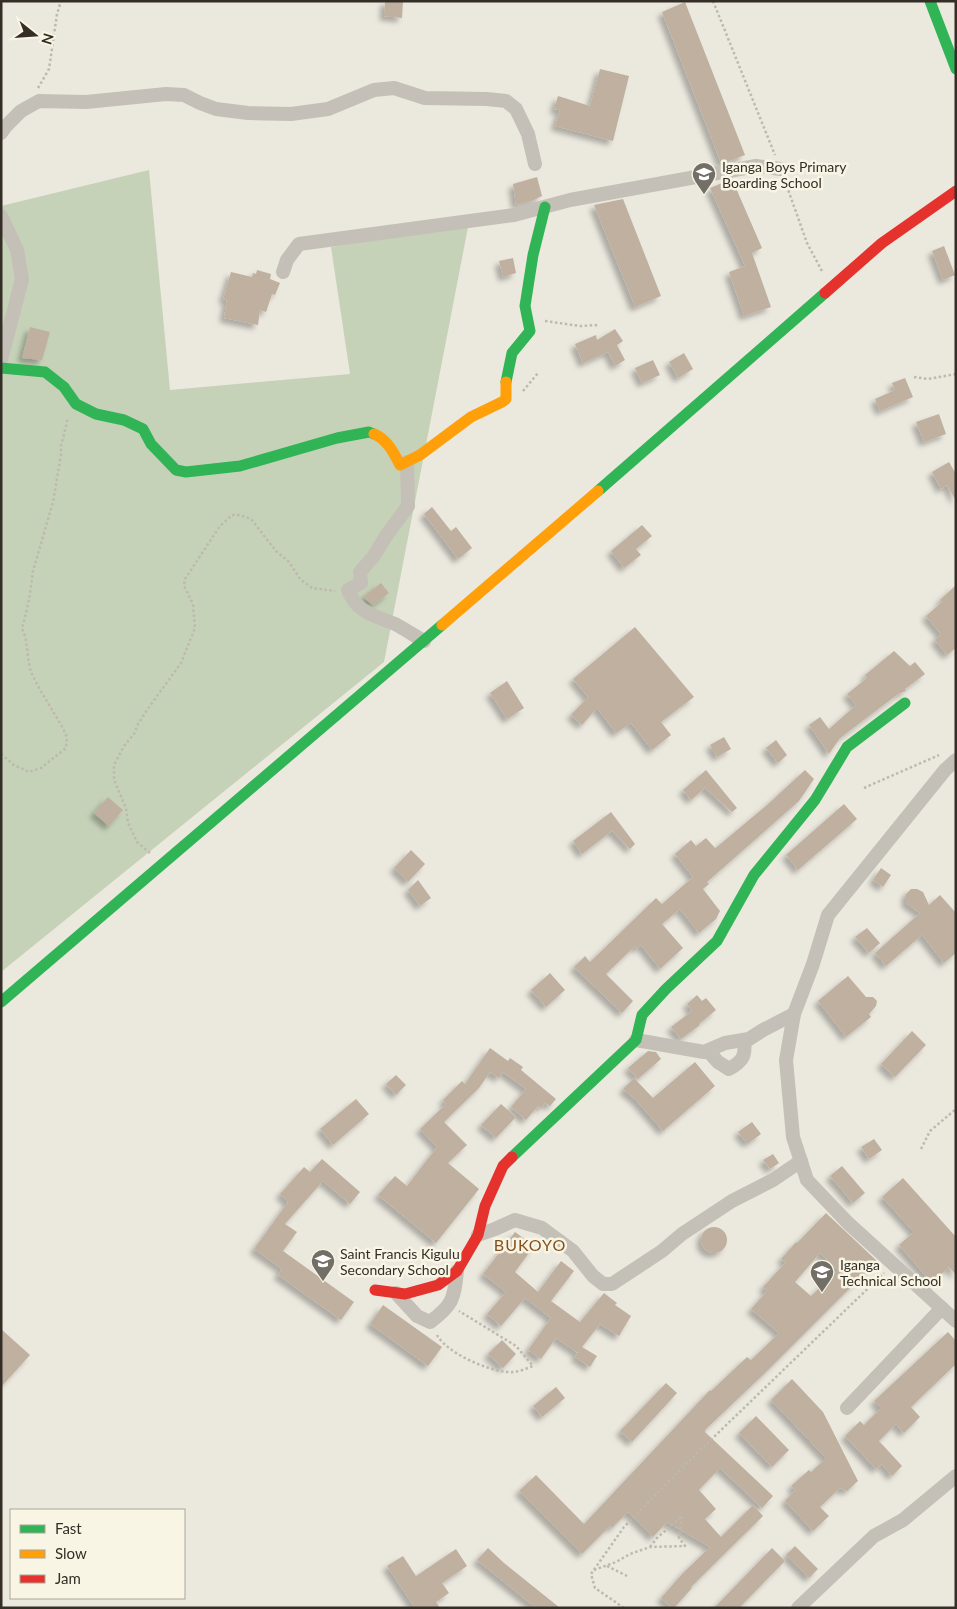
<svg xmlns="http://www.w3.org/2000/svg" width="957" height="1609" viewBox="0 0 957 1609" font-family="Lato,sans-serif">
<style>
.green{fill:#c6d2b8}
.building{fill:#bfb09f;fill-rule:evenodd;filter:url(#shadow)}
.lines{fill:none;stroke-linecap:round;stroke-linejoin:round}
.path{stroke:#bdb9af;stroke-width:2.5;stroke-dasharray:2.5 2.5;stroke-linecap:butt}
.street{stroke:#c4c0b7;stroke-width:14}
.fast{stroke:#30b455;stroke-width:11}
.slow{stroke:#ff9f0a;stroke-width:11}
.jam{stroke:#e5322d;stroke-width:11}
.labels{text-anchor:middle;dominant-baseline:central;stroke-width:5;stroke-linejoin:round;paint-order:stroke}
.poi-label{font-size:14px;fill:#342e26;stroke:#f9f5e4;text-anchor:start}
.quarter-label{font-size:16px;letter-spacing:1px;fill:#84501e;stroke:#f9f5e4}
</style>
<defs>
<filter id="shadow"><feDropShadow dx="-4.5" dy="4.5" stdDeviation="2.5" flood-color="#0004"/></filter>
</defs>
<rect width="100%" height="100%" fill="#ebe8de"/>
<path class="green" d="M149 170 170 390 350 374 331 247 469 222 384 662 1 972V206Z"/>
<g class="building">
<path d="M385 1H403L402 18 384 16Z"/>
<path d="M685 2 745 155 724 163H721L662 12Z"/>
<path d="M600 69 629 76 613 141 555 126 560 110 554 109 558 96 590 106Z"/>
<path d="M537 177 542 196 534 200 516 205 513 184Z"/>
<path d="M732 179 762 248 752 253 771 307 744 316 729 272 745 266 710 188Z"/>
<path d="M623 199 661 296 635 307 594 205Z"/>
<path d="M944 246 955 275 943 280 932 251Z"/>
<path d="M513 258 516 273 503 277 499 261Z"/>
<path d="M257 270 271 274 270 279 280 283 275 295 272 294 266 312 260 310 258 325 224 318 227 300 223 299 231 272 252 277 253 273 256 274Z"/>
<path d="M30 327 50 332 42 360 22 358Z"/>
<path d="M615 329 623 341 617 345 625 360 615 366 608 352 583 363 575 344 596 335 597 340Z"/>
<path d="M684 353 693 369 678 378 669 362Z"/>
<path d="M653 360 660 375 642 383 635 368Z"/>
<path d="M905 378 913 397 880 411 875 399 895 390 892 383Z"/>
<path d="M939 414 946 434 924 442 916 422Z"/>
<path d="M949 462 956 474V501L947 485 941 489 932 472Z"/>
<path d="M432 507 451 531 456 527 472 548 458 559 424 514Z"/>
<path d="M642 525 652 536 636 549 641 555 624 568 611 551Z"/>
<path d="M381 583 389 593 373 605 363 597Z"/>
<path d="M956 585V648L947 655 935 640 941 634 926 616 942 602 940 600Z"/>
<path d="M635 627 694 697 661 722 671 735 652 750 631 723 616 733 597 708 582 725 571 715 588 697 573 679Z"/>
<path d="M894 651 910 666 915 662 925 674 905 689 906 691 898 694 840 738 829 754 809 725 820 717 829 729 856 705 847 694 867 678 865 675Z"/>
<path d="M507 681 524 708 507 719 490 693Z"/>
<path d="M724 737 731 749 717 757 710 745Z"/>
<path d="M776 740 787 755 778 763 766 748Z"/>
<path d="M706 770 737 808 732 812 705 788 691 800 683 790Z"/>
<path d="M805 770 814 779 799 801 707 882 709 884 703 889 720 911 716 919 699 933 680 909 662 924 683 948 660 969 641 945 637 949 635 946 606 974 633 1001 622 1013 574 967 585 956 590 962 656 898 662 904 693 877 675 854 691 840 696 846 706 838 715 848 718 846 767 805Z"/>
<path d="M108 797 123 810 109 826 94 813Z"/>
<path d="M844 804 857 819 798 870 786 855Z"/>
<path d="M611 812 635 844 630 849 612 831 582 854 573 841Z"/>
<path d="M411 850 425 864 408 882 394 868Z"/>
<path d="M881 868 891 875 883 887 873 880Z"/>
<path d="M418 880 431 898 420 906 408 890Z"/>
<path d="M911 889H917L923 892 929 905 940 895 956 913V953L944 963 922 935 886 966 875 953 920 913 906 903V894Z"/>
<path d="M867 928 880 943 869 953 855 937Z"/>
<path d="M550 973 565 990 546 1007 531 990Z"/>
<path d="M848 976 866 997H873L877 1001 876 1006 869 1014 871 1017 846 1037 818 1001Z"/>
<path d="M697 995 702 1001 706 998 716 1010 699 1024 700 1025 681 1039 671 1027 692 1011 687 1004Z"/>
<path d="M912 1031 926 1045 895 1077 881 1064Z"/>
<path d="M490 1048 508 1061 510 1058 523 1067 521 1070 556 1099 550 1106 545 1103 541 1108 538 1106 526 1120 511 1107 526 1089 503 1072 499 1078 490 1072 479 1088 444 1122 467 1145 448 1163 479 1189 436 1243 378 1195 395 1176 407 1186 437 1147 420 1129 446 1104 443 1100 462 1081 465 1084Z"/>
<path d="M648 1051 656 1052 661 1059 638 1079 628 1068Z"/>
<path d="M695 1062 715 1086 663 1131 636 1100 623 1089 634 1078 653 1098Z"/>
<path d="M396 1075 406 1085 396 1095 386 1084Z"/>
<path d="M356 1099 369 1114 333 1145 320 1129Z"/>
<path d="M501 1104 516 1117 496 1138 481 1125Z"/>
<path d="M752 1122 761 1134 750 1142H746L738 1132Z"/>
<path d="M874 1139 882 1150 869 1159 861 1147Z"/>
<path d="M773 1154 779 1163 770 1169 763 1160Z"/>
<path d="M322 1159 360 1192 350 1204 323 1181 285 1224 297 1232 283 1251 354 1302 341 1320 278 1275 282 1269 254 1249 288 1202 280 1194 304 1167 310 1172Z"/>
<path d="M842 1166 865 1193 853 1203 830 1176Z"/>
<path d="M903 1178 956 1237V1275L949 1267 932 1283 899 1245 914 1232 882 1197Z"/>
<path d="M826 1213 877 1261 765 1373 705 1430V1432L773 1496 762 1508 720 1468 699 1490 716 1509 705 1519 721 1537 753 1505 763 1516 691 1587 692 1588 674 1608H672L661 1598 683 1573 710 1547 667 1522 653 1537 628 1512 612 1528 610 1526 582 1554 519 1491 536 1475 584 1524 710 1390 711 1391 747 1357 751 1360 779 1333 751 1309 767 1291 763 1287 786 1262 781 1259 796 1242 797 1243ZM820 1253 838 1270 811 1296 795 1282Z"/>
<circle cx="714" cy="1240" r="13"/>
<path d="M515 1232 534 1246 515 1272 538 1292 561 1261 574 1271 551 1301 580 1322 604 1293 617 1303 615 1305 631 1316 619 1336 600 1324 582 1347 597 1356 590 1367 575 1357 579 1351 578 1353 556 1338 541 1359 528 1350 551 1318 525 1298 501 1326 487 1314 506 1292 483 1274Z"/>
<path d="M383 1305 442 1347 428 1366 370 1324Z"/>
<path d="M1 1329 30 1355 1 1387Z"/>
<path d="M948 1332 956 1341V1364L911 1407 920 1417 904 1433 896 1424 879 1441 902 1466 892 1476 882 1464 876 1469 845 1436 860 1421 864 1425 881 1408 874 1401Z"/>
<path d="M502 1340 516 1354 503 1368 488 1354Z"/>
<path d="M792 1379 823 1412 858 1481 847 1491 840 1488 820 1507 829 1516 813 1531 785 1501 795 1490 791 1486 809 1470 811 1472 826 1458 771 1400Z"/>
<path d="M666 1383 677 1393 632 1442 620 1431Z"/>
<path d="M556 1387 565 1398 542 1417 533 1406Z"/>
<path d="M756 1416 789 1450 772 1467 739 1433Z"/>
<path d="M795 1546 818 1569 809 1578 786 1555Z"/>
<path d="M488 1548 504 1563 560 1608H536L494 1574 477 1560Z"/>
<path d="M772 1548 785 1561 739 1608H714Z"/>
<path d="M456 1549 467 1566 442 1583 449 1593 436 1602 440 1608H415L387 1566 403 1556 416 1576Z"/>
</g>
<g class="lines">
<g class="path">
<path d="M713 1 775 155"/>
<path d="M38 88 49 69 57 14 61 1"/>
<path d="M785 181 807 243 823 273"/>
<path d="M545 321 580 326 599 325"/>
<path d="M914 377 928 379 956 374"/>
<path d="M523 391 538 373"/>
<path d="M1 754 14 765 29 772 41 768 66 748 67 737C57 715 42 696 32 674 26 660 29 642 22 629L29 600 33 571 53 502 61 455V446L68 418"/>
<path d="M864 788 939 755"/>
<path d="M150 853 137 842 128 823 126 808 114 780V765L124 746 134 734 138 724 147 710 181 663 195 628 193 604 184 586 185 579 220 526 232 515H240L251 519 276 551 289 562 300 579 312 588 335 591"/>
<path d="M921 1149 930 1131 956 1109"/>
<path d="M437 1335C447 1353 486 1370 507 1372 517 1373 525 1369 533 1366L516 1346 459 1311"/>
<path d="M607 1566 627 1576"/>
<path d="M594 1570 616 1562 630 1554 650 1547 685 1546 679 1538 682 1516 657 1538 650 1547"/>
<path d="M624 1608 595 1588 591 1574 624 1527 691 1459 884 1273"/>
</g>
<g class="street">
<path d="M1 133 6 126 21 111 39 101 86 102 166 94 184 95 200 103 216 109 248 113 291 114 328 109 374 90 394 88 425 98 487 99 506 101 516 109 528 134 535 164"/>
<path d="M1 216 17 250 22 279 1 360"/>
<path d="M283 272 287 260 299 244 514 215 570 200 756 166 781 169"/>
<path d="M407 462 408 506 386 536 373 557 360 572 361 583 348 590C358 615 376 615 397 625 406 630 415 636 424 641"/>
<path d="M956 760 945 770 828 915 813 964 794 1014 786 1060 793 1137 807 1180 848 1223 956 1321"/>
<path d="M636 1040 704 1052 725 1043 749 1039 763 1030 794 1014"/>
<path d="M708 1051 718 1062 729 1069C743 1061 746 1056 744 1040"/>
<path d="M478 1235 495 1229 515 1220 542 1228 573 1251 593 1276 603 1284H612L662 1251 682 1234 732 1201 773 1180 801 1161"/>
<path d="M396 1293 417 1316 430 1322C453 1305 454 1299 457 1271"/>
<path d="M847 1408 942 1308"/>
<path d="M798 1608 874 1536 903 1520 956 1476"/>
</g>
<g class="fast">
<path d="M930 1 956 69"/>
<path d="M1 368 45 372 64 387 76 404 96 414 124 420 143 429 151 444 176 470 186 472 240 466 337 438 369 432 374 434"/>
<path d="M506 382 512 353 530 331 525 306 533 255 545 207"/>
<path d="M598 491 825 293"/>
<path d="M1 1002 442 625"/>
<path d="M512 1157 636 1040 642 1015 666 989 717 941 754 875 815 800 847 747 905 703"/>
</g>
<g class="slow">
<path d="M374 434C387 439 394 453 400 465L420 455 471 417 502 402 506 399V382"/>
<path d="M442 625 598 491"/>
</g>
<g class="jam">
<path d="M825 293 882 243 956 191"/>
<path d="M375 1290 405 1294 438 1285 457 1271 478 1235 485 1206 503 1166 512 1157"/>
</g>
</g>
<defs>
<g id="school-pin" transform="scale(1.25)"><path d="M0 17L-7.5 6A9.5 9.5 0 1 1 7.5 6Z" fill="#746f66" stroke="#f9f5e4"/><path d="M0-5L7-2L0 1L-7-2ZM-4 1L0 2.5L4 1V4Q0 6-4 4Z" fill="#fff"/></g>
</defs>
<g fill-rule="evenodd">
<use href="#school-pin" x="704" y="174"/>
<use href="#school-pin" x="323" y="1261"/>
<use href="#school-pin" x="822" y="1272"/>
</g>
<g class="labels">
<g class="poi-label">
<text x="722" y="166">Iganga Boys Primary<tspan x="722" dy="16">Boarding School</tspan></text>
<text x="340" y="1253">Saint Francis Kigulu<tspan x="340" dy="16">Secondary School</tspan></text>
<text x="840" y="1264">Iganga<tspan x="840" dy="16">Technical School</tspan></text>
</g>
<g class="quarter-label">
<text x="530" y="1244">BUKOYO</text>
</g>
</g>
<rect width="957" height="1609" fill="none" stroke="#342e26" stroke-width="5"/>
<rect x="10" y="1509" width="175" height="90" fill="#f9f5e4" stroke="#aaa598"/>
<rect x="20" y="1525" width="25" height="8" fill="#30b455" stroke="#aaa598"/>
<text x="55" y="1534" font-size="15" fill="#342e26">Fast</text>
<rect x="20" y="1550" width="25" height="8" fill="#ff9f0a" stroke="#aaa598"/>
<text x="55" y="1559" font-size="15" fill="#342e26">Slow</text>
<rect x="20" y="1575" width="25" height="8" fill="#e5322d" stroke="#aaa598"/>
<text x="55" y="1584" font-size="15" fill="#342e26">Jam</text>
<g transform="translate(35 35) rotate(107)" stroke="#f9f5e4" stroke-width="4" paint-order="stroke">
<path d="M0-4L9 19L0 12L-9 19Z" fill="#342e26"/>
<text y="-8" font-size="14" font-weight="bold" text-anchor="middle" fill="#342e26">N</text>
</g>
</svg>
